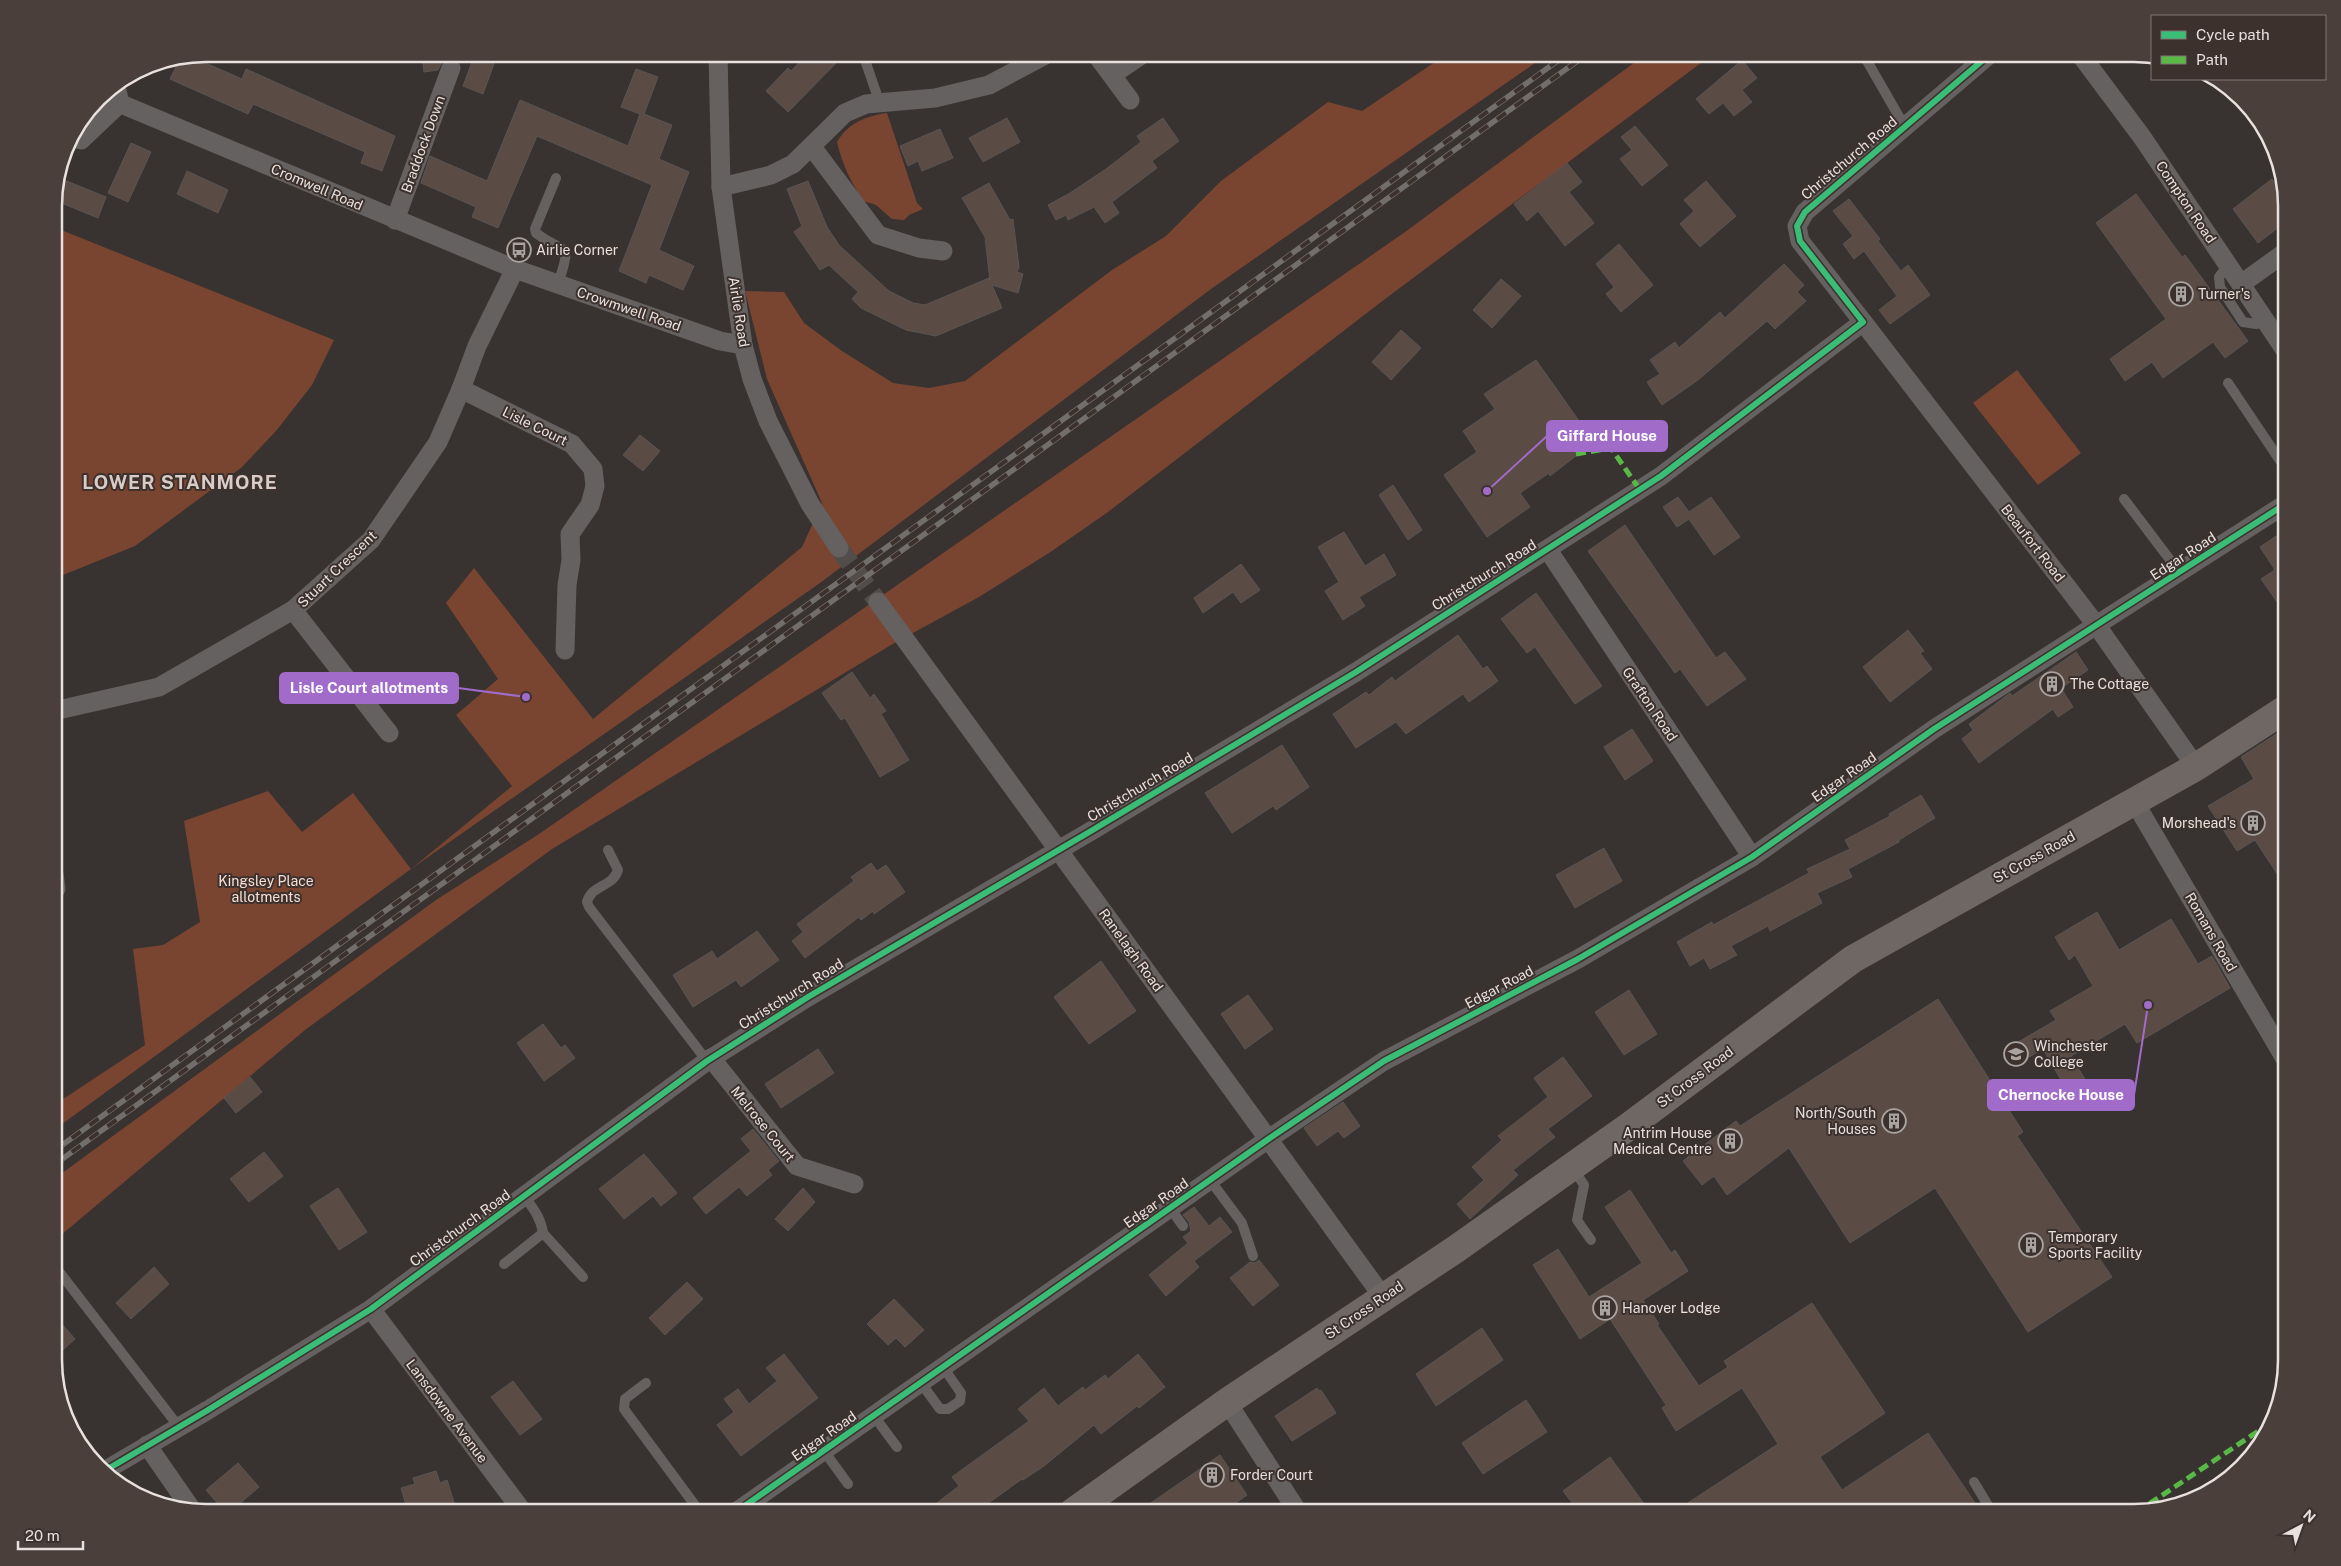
<svg xmlns="http://www.w3.org/2000/svg" width="2341" height="1566" viewBox="0 0 2341 1566" font-family="'Public Sans',sans-serif">
<style>
.green{fill:#794531}
.building{fill:#5a4b44;stroke:#5a5553}
.lines{fill:none;stroke-linecap:round;stroke-linejoin:round}
.minor-tunnel{stroke:#524c4a;stroke-width:19;stroke-dasharray:19 9;stroke-linecap:butt}
.service{stroke:#656160;stroke-width:10}
.minor{stroke:#656160;stroke-width:19}
.secondary{stroke:#6e6764;stroke-width:28}
.rail-casing{stroke:#726e6c;stroke-width:5.5}
.rail{stroke:#3c312d;stroke-width:4;stroke-dasharray:11;stroke-linecap:butt}
.quiet{stroke:#58b947;stroke-width:5;stroke-dasharray:10 5;stroke-linecap:butt}
.cycleway-casing{stroke:#3c312d;stroke-width:9}
.cycleway{stroke:#3abd76;stroke-width:6}
.labels{text-anchor:middle;dominant-baseline:central;stroke-width:4;stroke-linejoin:round;paint-order:stroke}
.street-label{font-size:14px;fill:#e8e1de;stroke:#3c312d}
.poi-label{font-size:14px;fill:#e8e1de;stroke:#3c312d;text-anchor:start}
.park-label{font-size:14px;fill:#f8ded4;stroke:#3c312d}
.district-label{font-size:19px;font-weight:bold;letter-spacing:1px;fill:#d9cbc6;stroke:#3c312d}
.rim{fill:none;stroke:#e8e1de;stroke-width:2.5}
.leader{fill:none;stroke:#a16bca;stroke-width:2}
.callout-dot{fill:#a16bca;stroke:#3c312d;stroke-width:2}
.callout{fill:#a16bca;stroke:#a16bca;stroke-width:2}
.callout-label{font-size:15px;text-anchor:middle;font-weight:bold;fill:#fff}
</style>
<rect width="100%" height="100%" fill="#383230"/>
<g class="green">
<path d="M1447 54H1548L1211 289 820 583 411 869 54 1130V1105L145 1045 133 949 163 945 200 922 184 821 268 791 302 832 353 793 411 869 512 786 456 715 498 679 446 603 474 568 593 719 802 547 822 503 767 379 745 291 784 292 804 323 842 351 893 383 929 388 965 381 1112 270 1166 236 1221 181 1328 102 1362 111Z"/>
<path d="M1646 54H1713L1385 299 1108 512 1052 551 979 597 891 645 552 849 305 1030 54 1241V1179L436 900 539 834 1405 232Z"/>
<path d="M887 113 917 203 923 209 909 215 904 220 892 219 876 205 863 201C851 182 842 164 837 142 848 123 866 116 887 113Z"/>
<path d="M54 227 334 340 312 385 276 431 241 468 135 546 63 575 54 576Z"/>
<path d="M2017 370 2081 453 2038 485 1973 403Z"/>
</g>
<g class="building">
<path d="M422 54H441L442 62 438 70 424 72Z"/>
<path d="M475 54 495 61 483 94 463 86Z"/>
<path d="M807 54H845L788 112 766 91 788 68 791 71Z"/>
<path d="M192 57 242 79 246 69 395 136 382 171 361 163 365 152 253 104 248 114 170 79 180 59Z"/>
<path d="M1742 60 1757 78 1742 90 1752 102 1734 116 1723 103 1709 114 1696 99Z"/>
<path d="M636 69 658 77 644 114 672 125 659 159 689 172 659 250 694 266 683 290 649 275 646 283 619 271 652 185 537 136 498 228 472 217 476 207 421 183 430 156 487 181 520 100 628 146 640 114 621 107Z"/>
<path d="M1007 118 1020 142 983 162 969 138Z"/>
<path d="M1163 118 1179 141 1152 161 1157 168 1112 202 1119 213 1105 223 1094 207 1068 220 1066 215 1056 220 1048 205 1070 193 1106 169 1141 142 1137 136Z"/>
<path d="M1635 126 1668 165 1642 186 1620 159 1632 150 1621 137Z"/>
<path d="M940 129 953 158 922 171 918 161 908 166 900 146Z"/>
<path d="M131 143 151 152 128 202 108 193Z"/>
<path d="M1567 163 1582 182 1569 192 1594 223 1565 246 1538 211 1527 221 1514 204Z"/>
<path d="M187 171 228 190 218 213 177 194Z"/>
<path d="M59 178 106 197 98 218 54 200Z"/>
<path d="M2272 179 2284 196 2287 221 2258 243 2233 209Z"/>
<path d="M808 181 827 227 839 245 889 291 913 303 925 305 989 278 990 281 985 237 962 198 989 183 1010 220 1013 219 1019 267 1017 272 1023 274 1018 293 992 285 1002 308 936 336 906 330 861 308 852 299 858 292 829 265 820 270 794 232 802 226 787 189Z"/>
<path d="M1706 181 1736 216 1700 247 1680 224 1694 211 1684 200Z"/>
<path d="M2136 194 2182 257 2185 255 2248 341 2225 358 2213 342 2163 378 2152 362 2125 381 2110 359 2166 319 2096 223Z"/>
<path d="M1849 199 1880 239 1878 241 1901 271 1908 265 1930 295 1890 324 1879 310 1897 296 1864 251 1854 259 1843 244 1853 236 1833 211Z"/>
<path d="M1619 244 1653 285 1621 312 1606 294 1614 287 1596 264Z"/>
<path d="M1784 264 1804 285 1797 292 1806 301 1775 329 1767 321 1698 380 1662 405 1647 382 1660 374 1650 360 1675 342 1679 348 1720 312 1725 318Z"/>
<path d="M1501 279 1521 296 1492 328 1473 310Z"/>
<path d="M1401 330 1421 348 1391 380 1372 362Z"/>
<path d="M1536 360 1594 442 1550 476 1549 473 1520 493 1530 507 1487 537 1444 475 1477 452 1463 431 1495 409 1484 394Z"/>
<path d="M640 435 660 451 643 471 623 455Z"/>
<path d="M1393 485 1422 530 1408 540 1379 495Z"/>
<path d="M1678 497 1689 512 1711 497 1740 537 1714 555 1689 519 1677 527 1663 507Z"/>
<path d="M1625 525 1716 658 1725 652 1746 679 1707 706 1680 669 1675 673 1588 551Z"/>
<path d="M2287 529V616L2261 579 2275 570 2260 547Z"/>
<path d="M1344 532 1365 566 1384 554 1396 575 1359 597 1365 606 1343 620 1325 591 1339 582 1318 547Z"/>
<path d="M1241 564 1260 590 1241 603 1233 592 1203 613 1194 598Z"/>
<path d="M1536 593 1602 686 1575 704 1535 647 1527 653 1501 619Z"/>
<path d="M1908 630 1924 651 1920 653 1932 669 1890 702 1863 667Z"/>
<path d="M1458 635 1483 669 1487 666 1498 681 1469 702 1463 694 1406 734 1396 722 1356 748 1333 714 1366 692 1369 695 1392 677 1395 681Z"/>
<path d="M2076 652 2088 670 2061 688 2073 707 2058 717 2053 709 1979 763 1962 739 1973 730 1969 724 2010 693 2012 696Z"/>
<path d="M852 672 870 698 874 694 886 711 881 714 909 760 880 777 845 718 841 720 822 693Z"/>
<path d="M2287 727V889L2255 840 2237 851 2208 806 2254 779 2241 757Z"/>
<path d="M1632 729 1653 761 1625 780 1604 747Z"/>
<path d="M1282 745 1309 787 1276 810 1273 806 1232 833 1205 793Z"/>
<path d="M1921 795 1935 818 1899 840V842L1848 869 1852 877 1817 893 1822 903 1770 931 1768 926 1731 946 1737 955 1710 969 1704 958 1690 966 1677 942 1712 922 1713 925 1809 873 1807 869 1850 849 1845 840 1890 816 1889 814Z"/>
<path d="M1604 848 1622 881 1575 908 1556 875Z"/>
<path d="M871 863 877 871 886 865 905 892 874 914 873 911 861 920 859 917 805 958 792 941 803 932 797 924 854 881 851 877Z"/>
<path d="M2097 912 2119 950 2171 919 2198 964 2212 956 2230 988 2137 1043 2125 1024 2071 1056 2086 1081 2068 1092 2043 1049 2022 1061 2013 1045 2056 1020 2050 1011 2093 986 2075 955 2069 960 2055 937Z"/>
<path d="M757 931 779 960 741 987 736 980 693 1007 673 975 712 951 717 959Z"/>
<path d="M1101 961 1136 1011 1089 1044 1054 997Z"/>
<path d="M1629 990 1657 1034 1624 1055 1595 1012Z"/>
<path d="M1248 995 1273 1029 1245 1049 1221 1014Z"/>
<path d="M1938 999 2023 1132 2017 1136 2112 1277 2028 1332 1935 1188 1850 1243 1789 1148 1727 1195 1714 1176 1702 1185 1683 1161 1736 1121 1740 1126Z"/>
<path d="M543 1024 561 1048 565 1045 575 1058 544 1081 517 1043Z"/>
<path d="M818 1049 834 1073 781 1108 765 1084Z"/>
<path d="M1563 1057 1592 1096 1548 1129 1555 1137 1513 1170 1518 1175 1470 1219 1457 1204 1484 1180 1472 1167 1502 1140 1498 1136 1548 1097 1534 1078Z"/>
<path d="M250 1077 262 1092 236 1113 224 1098Z"/>
<path d="M1343 1102 1360 1126 1344 1138 1338 1131 1317 1146 1304 1128Z"/>
<path d="M753 1129 779 1161 768 1170 772 1175 747 1196 739 1187 706 1214 693 1198 751 1151 741 1139Z"/>
<path d="M264 1152 283 1176 249 1202 230 1179Z"/>
<path d="M644 1154 677 1193 661 1206 653 1196 624 1219 599 1189Z"/>
<path d="M338 1188 367 1232 339 1250 310 1206Z"/>
<path d="M803 1188 815 1202 788 1231 775 1219Z"/>
<path d="M1630 1190 1671 1253 1675 1250 1688 1271 1643 1300 1659 1324 1657 1325 1699 1386 1728 1367 1724 1361 1812 1303 1885 1413 1820 1457 1842 1490 1928 1433 1981 1512H1674L1778 1444 1742 1388 1676 1431 1662 1408 1666 1405 1610 1319 1580 1339 1533 1265 1558 1249 1589 1297 1642 1263 1605 1207Z"/>
<path d="M1194 1207 1209 1226 1220 1217 1232 1232 1194 1261 1199 1267 1166 1296 1149 1275 1188 1243 1183 1237 1191 1231 1189 1222 1183 1215Z"/>
<path d="M1259 1260 1279 1285 1253 1306 1230 1278 1250 1262 1255 1263Z"/>
<path d="M154 1267 169 1284 131 1319 116 1303Z"/>
<path d="M687 1282 703 1299 665 1335 649 1318Z"/>
<path d="M894 1299 924 1330 905 1347 896 1338 888 1345 867 1324Z"/>
<path d="M54 1315 75 1339 54 1358Z"/>
<path d="M1482 1328 1503 1360 1436 1406 1416 1374Z"/>
<path d="M784 1354 818 1398 741 1456 717 1425 734 1412 724 1399 738 1389 749 1404 777 1381 766 1368Z"/>
<path d="M1138 1354 1165 1387 1139 1408 1137 1406 1101 1434 1094 1425 1044 1466 1023 1480 1022 1479 976 1512H925L959 1486 952 1477 1029 1421 1018 1409 1044 1388 1058 1406 1083 1387 1085 1390 1105 1375 1108 1379Z"/>
<path d="M513 1381 542 1419 520 1435 491 1397Z"/>
<path d="M1317 1388 1319 1391 1321 1390 1336 1413 1292 1441 1275 1416Z"/>
<path d="M1526 1400 1547 1432 1483 1474 1462 1443Z"/>
<path d="M1220 1455 1247 1495 1223 1512H1138Z"/>
<path d="M1610 1457 1650 1512H1579L1563 1491Z"/>
<path d="M238 1463 259 1487 230 1512H225L206 1490Z"/>
<path d="M436 1471 440 1483 447 1480 457 1512H408L401 1488 415 1484 413 1478Z"/>
</g>
<g class="lines">
<path class="minor-tunnel" d="M839 548 878 602"/>
<g class="service">
<path d="M863 54 879 101"/>
<path d="M1863 54 1905 127"/>
<path d="M451 68 454 54"/>
<path d="M556 178 535 229 536 233C565 256 573 239 558 284"/>
<path d="M2228 265 2219 277 2220 287 2243 322 2256 324 2266 322"/>
<path d="M2228 383 2287 471"/>
<path d="M2124 499 2180 573"/>
<path d="M608 850 618 870C613 887 591 885 587 902L589 907 707 1061"/>
<path d="M1573 1168 1584 1185 1577 1220 1591 1240"/>
<path d="M1210 1180 1242 1223 1253 1256"/>
<path d="M524 1196C533 1208 541 1218 543 1233L583 1277"/>
<path d="M1170 1208 1183 1226"/>
<path d="M504 1264 543 1233"/>
<path d="M54 1265 179 1427"/>
<path d="M646 1383 625 1399 624 1409 700 1512"/>
<path d="M921 1383 940 1409H948L960 1401 961 1393 943 1367"/>
<path d="M874 1416 897 1447"/>
<path d="M824 1451 848 1484"/>
<path d="M1974 1482 1992 1512"/>
</g>
<g class="minor">
<path d="M718 54 721 187 743 345 752 379 768 421 810 504 839 548"/>
<path d="M1096 54 1130 100"/>
<path d="M2080 54 2142 137 2287 353"/>
<path d="M1112 75 1143 54"/>
<path d="M102 96 515 269 720 341 743 345"/>
<path d="M71 137 81 140 120 103 116 87"/>
<path d="M812 147 878 235 919 248 943 251"/>
<path d="M721 187 771 175 793 164 845 113 866 104 935 98 989 85 1047 54"/>
<path d="M395 220 451 68"/>
<path d="M2241 284 2287 251"/>
<path d="M1863 322 2097 626 2196 767"/>
<path d="M461 389 572 444 593 469 595 486 590 505 570 534 571 560 567 585 565 650"/>
<path d="M1548 550 1752 857"/>
<path d="M878 602 1383 1297"/>
<path d="M293 610 389 733"/>
<path d="M54 711 159 687 293 610 371 540 438 442 461 389 477 346 515 269"/>
<path d="M2134 801 2287 1062"/>
<path d="M54 874 56 889"/>
<path d="M711 1058 797 1166 854 1184"/>
<path d="M371 1309 523 1512"/>
<path d="M1227 1402 1298 1512"/>
<path d="M147 1445 192 1510"/>
<path d="M106 1470 208 1410 371 1309 707 1061 808 997 1091 831 1356 672 1661 476 1863 322 1800 241 1797 226 1805 212 1990 54"/>
<path d="M736 1512 1267 1140 1384 1061 1578 959 1752 857 1934 729 2287 503"/>
</g>
<path class="secondary" d="M1073 1512 1227 1402 1456 1249 1628 1127 1853 959 2196 767 2287 708"/>
<g class="rail-casing">
<g id="rail">
<path d="M54 1151 1567 54"/>
<path d="M54 1165 1587 54"/>
</g>
</g>
<use href="#rail" class="rail"/>
<g class="quiet">
<path d="M1576 454 1611 448 1640 490"/>
<path d="M2137 1512 2272 1422"/>
</g>
<g class="cycleway-casing">
<g id="cycleway">
<path d="M106 1470 208 1410 371 1309 707 1061 808 997 1091 831 1356 672 1661 476 1863 322 1800 241 1797 226 1805 212 1990 54"/>
<path d="M736 1512 1267 1140 1384 1061 1578 959 1752 857 1934 729 2287 503"/>
</g>
</g>
<use href="#cycleway" class="cycleway"/>
</g>
<defs>
<g id="bus-ring" transform="scale(1.25)"><circle r="9.5" fill="#3c312d" stroke="#aaa4a1" stroke-width="1.5"/><path d="M-5-6H5V4H4V6H2V4H-2V6H-4V4H-5ZM-3.5-4V0h7V-4ZM-3.5 1.2v1.5H-2V1.2ZM2 1.2v1.5H3.5V1.2Z" fill="#aaa4a1"/></g>
<g id="building-ring" transform="scale(1.25)"><circle r="9.5" fill="#3c312d" stroke="#aaa4a1" stroke-width="1.5"/><path d="M-4-6H4V6H1V3H-1V6H-4ZM-2.5-4.3h1.7v1.8h-1.7ZM.8-4.3h1.7v1.8H.8ZM-2.5-1h1.7V.8h-1.7ZM.8-1h1.7V.8H.8Z" fill="#aaa4a1"/></g>
<g id="school-ring" transform="scale(1.25)"><circle r="9.5" fill="#3c312d" stroke="#aaa4a1" stroke-width="1.5"/><path d="M0-5L7-2L0 1L-7-2ZM-4 1L0 2.5L4 1V4Q0 6-4 4Z" fill="#aaa4a1"/></g>
</defs>
<g fill-rule="evenodd">
<use href="#bus-ring" x="519" y="250"/>
<use href="#building-ring" x="2181" y="294"/>
<use href="#building-ring" x="2052" y="684"/>
<use href="#building-ring" x="2253" y="823"/>
<use href="#school-ring" x="2016" y="1054"/>
<use href="#building-ring" x="1894" y="1121"/>
<use href="#building-ring" x="1730" y="1141"/>
<use href="#building-ring" x="2031" y="1245"/>
<use href="#building-ring" x="1605" y="1308"/>
<use href="#building-ring" x="1212" y="1475"/>
</g>
<g class="labels">
<g class="street-label">
<text transform="translate(423 144) rotate(-70)">Braddock Down</text>
<text transform="translate(1849 158) rotate(-40)">Christchurch Road</text>
<text transform="translate(317 187) rotate(23)">Cromwell Road</text>
<text transform="translate(2186 202) rotate(56)">Compton Road</text>
<text transform="translate(629 309) rotate(19)">Crowmwell Road</text>
<text transform="translate(739 312) rotate(81)">Airlie Road</text>
<text transform="translate(535 426) rotate(26)">Lisle Court</text>
<text transform="translate(2033 543) rotate(52)">Beaufort Road</text>
<text transform="translate(2183 556) rotate(-33)">Edgar Road</text>
<text transform="translate(337 569) rotate(-44)">Stuart Crescent</text>
<text transform="translate(1484 575) rotate(-32)">Christchurch Road</text>
<text transform="translate(1650 704) rotate(56)">Grafton Road</text>
<text transform="translate(1844 777) rotate(-35)">Edgar Road</text>
<text transform="translate(1140 787) rotate(-31)">Christchurch Road</text>
<text transform="translate(2034 857) rotate(-29)">St Cross Road</text>
<text transform="translate(2211 932) rotate(60)">Romans Road</text>
<text transform="translate(1131 950) rotate(54)">Ranelagh Road</text>
<text transform="translate(1499 987) rotate(-28)">Edgar Road</text>
<text transform="translate(791 994) rotate(-32)">Christchurch Road</text>
<text transform="translate(1695 1077) rotate(-37)">St Cross Road</text>
<text transform="translate(763 1124) rotate(51)">Melrose Court</text>
<text transform="translate(1156 1203) rotate(-35)">Edgar Road</text>
<text transform="translate(460 1228) rotate(-36)">Christchurch Road</text>
<text transform="translate(1364 1310) rotate(-34)">St Cross Road</text>
<text transform="translate(447 1411) rotate(53)">Lansdowne Avenue</text>
<text transform="translate(824 1436) rotate(-35)">Edgar Road</text>
</g>
<g class="poi-label">
<text x="536" y="250">Airlie Corner</text>
<text x="2198" y="294">Turner's</text>
<text x="2070" y="684">The Cottage</text>
<text x="2236" y="823" text-anchor="end">Morshead's</text>
<text x="2034" y="1046">Winchester<tspan x="2034" dy="16">College</tspan></text>
<text x="1876" y="1113" text-anchor="end">North/South<tspan x="1876" dy="16">Houses</tspan></text>
<text x="1712" y="1133" text-anchor="end">Antrim House<tspan x="1712" dy="16">Medical Centre</tspan></text>
<text x="2048" y="1237">Temporary<tspan x="2048" dy="16">Sports Facility</tspan></text>
<text x="1622" y="1308">Hanover Lodge</text>
<text x="1230" y="1475">Forder Court</text>
</g>
<g class="park-label">
<text x="266" y="881">Kingsley Place<tspan x="266" dy="16">allotments</tspan></text>
</g>
<g class="district-label">
<text x="180" y="482">LOWER STANMORE</text>
</g>
</g>
<path d="M0 0H2341V1566H0ZM206 62H2134A144 144 0 0 1 2278 206V1360A144 144 0 0 1 2134 1504H206A144 144 0 0 1 62 1360V206A144 144 0 0 1 206 62Z" fill="#4a3f3b" fill-rule="evenodd"/>
<path class="rim" d="M206 62H2134A144 144 0 0 1 2278 206V1360A144 144 0 0 1 2134 1504H206A144 144 0 0 1 62 1360V206A144 144 0 0 1 206 62Z"/>
<path class="leader" d="M1487 491L1547 436M526 697L458 688M2148 1005L2134 1095"/>
<g class="callout-dot">
<circle cx="1487" cy="491" r="5"/>
<circle cx="526" cy="697" r="5"/>
<circle cx="2148" cy="1005" r="5"/>
</g>
<g class="callout">
<rect x="1547" y="421" width="120" height="30" rx="5"/>
<rect x="280" y="673" width="178" height="30" rx="5"/>
<rect x="1988" y="1080" width="146" height="30" rx="5"/>
</g>
<g class="callout-label">
<text x="1607" y="441">Giffard House</text>
<text x="369" y="693">Lisle Court allotments</text>
<text x="2061" y="1100">Chernocke House</text>
</g>
<rect x="2151" y="15" width="175" height="65" fill="#3c312d" stroke="#817774"/>
<rect x="2161" y="31" width="25" height="8" fill="#3abd76" stroke="#817774"/>
<text x="2196" y="40" font-size="15" fill="#e8e1de">Cycle path</text>
<rect x="2161" y="56" width="25" height="8" fill="#58b947" stroke="#817774"/>
<text x="2196" y="65" font-size="15" fill="#e8e1de">Path</text>
<g transform="translate(2301 1526) rotate(41)" stroke="#3c312d" stroke-width="4" paint-order="stroke">
<path d="M0-4L9 19L0 12L-9 19Z" fill="#e8e1de"/>
<text y="-8" font-size="14" font-weight="bold" text-anchor="middle" fill="#e8e1de">N</text>
</g>
<path d="M18 1541v8h65v-8" fill="none" stroke="#e8e1de" stroke-width="2.5"/>
<text x="25" y="1541" font-size="15" fill="#e8e1de" stroke="#3c312d" stroke-width="4" paint-order="stroke">20 m</text>
</svg>
